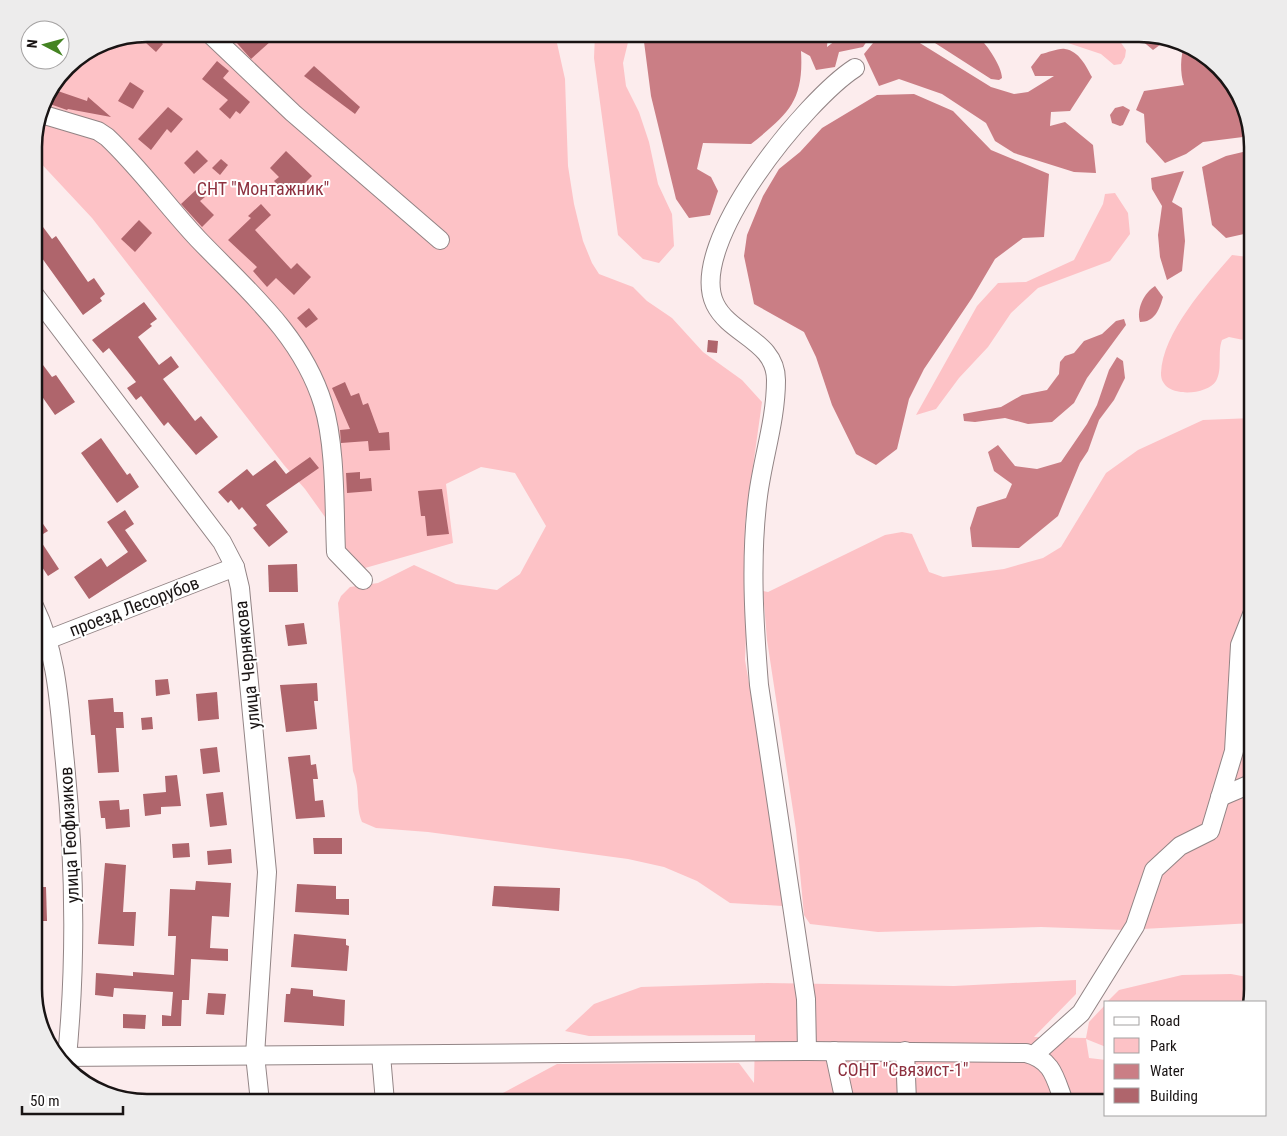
<svg xmlns="http://www.w3.org/2000/svg" width="1287" height="1136" viewBox="0 0 1287 1136" font-family="'Roboto Condensed',sans-serif">
<style>
.green{fill:#fdc2c6}
.water{fill:#ca7e85}
.building{fill:#af656c}
.lines{fill:none;stroke-linecap:round;stroke-linejoin:round}
.minor-casing{stroke:#928485;stroke-width:20}
.minor{stroke:#fff;stroke-width:18}
.labels{text-anchor:middle;dominant-baseline:central;stroke-width:4;stroke-linejoin:round;paint-order:stroke}
.park-label{font-size:18px;fill:#8e3240;stroke:#fff}
.street-label{font-size:18px;fill:#191414;stroke:#fff}
.rim{fill:none;stroke:#191414;stroke-width:2.5}
</style>
<rect width="100%" height="100%" fill="#fceced"/>
<g class="green">
<path d="M148 34H555L565 79 568 166 574 204 583 241 592 263 599 274 633 287 647 301 672 318 703 352 742 380 762 402 745 524 744 586 748 587 745 660 771 809 783 906 730 903 697 881 664 867 628 859 428 832 376 828 362 822C355 805 361 791 353 771L338 603 341 596 350 587 378 583 414 565 456 584 497 590 520 574 546 526 515 473 481 467 446 484 453 543 358 570 341 554 330 524 305 489 284 465 92 218 35 157 38 148 34 140 45 97 72 62 104 42Z"/>
<path d="M595 34H630L623 63 626 86 639 112 649 142 658 184 672 214 674 246 659 263 643 259 618 235 594 58Z"/>
<path d="M1057 34H1111L1117 37 1126 50 1125 57 1121 64 1114 65 1101 54 1062 41Z"/>
<path d="M1115 193 1128 213 1130 234 1110 261 1038 288 1011 313 988 347 959 378 936 409 916 415 977 306 998 283 1026 282 1074 260 1103 204 1105 194Z"/>
<path d="M1232 255 1248 257 1246 295 1253 315V342L1229 337 1222 340C1217 353 1223 369 1216 381 1207 396 1160 399 1161 373 1162 333 1207 284 1232 255Z"/>
<path d="M1253 418V923L1124 930 1041 927 878 932 810 924 804 915 796 830 767 640 763 591 768 592 885 535 902 532 912 534 929 572 943 577 1004 569 1043 558 1061 547 1106 473 1138 450 1203 420Z"/>
<path d="M1231 974 1253 978 1251 1002H1107L1119 990 1182 975Z"/>
<path d="M1076 980V994L1034 1037 1086 1038 1089 1022 1106 1004V1047L1086 1039 1089 1058 1106 1060V1102H496L501 1094 557 1064 739 1063 754 1083 755 1035 589 1036 565 1031 594 1004 641 987 767 983 954 986Z"/>
</g>
<g class="water">
<path d="M643 34H828L827 47 844 34 871 35 863 47 839 52 835 67 816 70 810 56 801 51C804 102 788 114 751 144L703 143 697 169 711 177 718 191 710 215 689 218 676 199 651 96Z"/>
<path d="M910 34H975C985 41 1002 66 1002 78L999 80 991 79 935 43Z"/>
<path d="M1134 34 1168 39 1153 50Z"/>
<path d="M896 39 915 40 991 87 1014 94 1028 92 1054 76H1035L1031 67 1041 54C1048 53 1058 48 1065 49 1079 51 1086 66 1092 77L1070 111 1051 112 1050 126 1065 122 1093 145 1096 173 1074 172 1014 153 995 141 986 123 942 94 899 79 879 86 864 54 873 43Z"/>
<path d="M1185 44 1220 67 1244 104 1251 136 1203 142 1186 154 1165 163 1146 142 1144 114 1136 110 1144 91 1184 85C1180 74 1180 55 1185 44Z"/>
<path d="M914 94 953 111 991 150 1049 174 1044 237 1023 238 995 259 972 298 924 369 909 399 897 449 876 465 856 454 832 405 816 357 804 332 754 304 744 256 747 235 763 196 779 169 800 152 822 128 877 95Z"/>
<path d="M1123 106 1130 110 1123 125 1120 126 1112 123 1110 115 1115 108Z"/>
<path d="M1247 151 1253 152V232L1226 238 1212 225 1202 167 1226 156Z"/>
<path d="M1184 171 1172 202 1182 208 1185 241 1182 271 1167 280 1160 257 1158 235 1162 206 1152 189 1151 178Z"/>
<path d="M1155 286 1163 297C1159 311 1154 322 1140 322 1136 309 1144 293 1155 286Z"/>
<path d="M1124 319 1126 325 1087 378 1074 403 1052 422 1028 424 1005 418 975 422 964 421 963 414 1001 407 1022 395 1047 390 1059 374 1060 362 1065 356 1074 353 1084 341 1102 334 1116 321Z"/>
<path d="M1117 357 1123 361 1125 378 1114 400 1099 420 1088 451 1080 463 1058 516 1019 548 972 547 970 528 977 507 1006 498 1012 484 994 471 988 452 998 445 1015 466 1037 469 1061 462 1087 424 1097 405 1109 370Z"/>
</g>
<g class="building">
<path d="M229 34H264L271 41 251 59Z"/>
<path d="M153 35 163 44 156 52 146 43Z"/>
<path d="M217 61 229 71 223 78 250 102 240 114 236 111 230 119 219 109 228 100 202 79Z"/>
<path d="M314 66 360 107 355 114 304 76Z"/>
<path d="M130 82 144 91 133 109 118 101Z"/>
<path d="M52 89 87 101 88 97 111 117 68 109 67 110 47 103Z"/>
<path d="M168 107 183 119 171 133 167 129 151 150 138 139Z"/>
<path d="M197 150 208 161 194 174 184 163Z"/>
<path d="M286 151 312 176 295 193 287 185 282 189 274 181 279 177 270 168Z"/>
<path d="M221 159 228 165 220 175 212 168Z"/>
<path d="M197 189 205 197 200 201 214 215 202 227 181 204Z"/>
<path d="M261 204 271 215 255 230 291 269 297 263 311 277 294 295 276 278 267 287 253 271 257 267 228 240 251 218 248 216Z"/>
<path d="M34 215 52 239 56 236 88 282 94 278 105 294 100 298 102 301 83 315 34 247Z"/>
<path d="M139 220 152 233 135 252 121 239Z"/>
<path d="M144 302 157 319 150 324 152 326 138 337 159 365 171 356 179 367 163 379 195 421 201 416 218 437 196 455 168 422 164 426 141 396 136 400 127 388 136 382 109 348 103 353 92 340Z"/>
<path d="M309 308 318 319 306 328 297 318Z"/>
<path d="M708 340 718 341 717 353 707 352Z"/>
<path d="M34 353 52 377 56 375 75 402 55 415 34 385Z"/>
<path d="M345 382 351 396 359 393 363 405 368 403 379 433 389 432 390 450 369 451 368 441 341 443 340 430 350 429 332 388Z"/>
<path d="M101 438 127 475 130 473 139 487 117 503 81 453Z"/>
<path d="M310 457 319 468 266 505 288 532 269 547 253 528 257 525 242 507 239 510 231 500 228 503 218 492 247 469 253 476 275 460 286 474Z"/>
<path d="M360 472V479L371 478 372 491 347 493 346 473Z"/>
<path d="M442 489 449 534 427 536 425 516H421L418 491Z"/>
<path d="M125 510 134 524 125 530 147 561 89 599 74 577 101 558 107 567 128 552 107 522Z"/>
<path d="M34 511 48 531 38 537 59 569 48 576 34 555Z"/>
<path d="M297 564 298 592H269L268 565Z"/>
<path d="M304 623 307 644 288 646 285 625Z"/>
<path d="M168 679 170 694 156 696 155 680Z"/>
<path d="M317 683 318 701H314L317 729 286 732 280 685Z"/>
<path d="M217 692 219 719 198 721 196 694Z"/>
<path d="M113 698 114 712H123L124 728H116L119 772 98 773 95 735H91L88 700Z"/>
<path d="M152 717 153 729 142 730 141 718Z"/>
<path d="M217 747 220 772 203 774 200 749Z"/>
<path d="M310 755 311 765 316 764 318 779H313L315 801 323 800 325 817 296 819 288 757Z"/>
<path d="M177 775 181 806 161 807V814L145 816 143 794 166 792 165 776Z"/>
<path d="M223 792 227 825 210 827 206 794Z"/>
<path d="M119 800 120 810 129 809 130 827 106 829 105 818H101L99 801Z"/>
<path d="M313 838H342V854H314Z"/>
<path d="M189 843 190 857 173 858 172 844Z"/>
<path d="M231 849 232 863 208 865 207 851Z"/>
<path d="M105 863 126 865 123 912H136L134 946 98 944Z"/>
<path d="M196 881 231 883 229 917 212 916 210 948 228 949V961L191 959 189 1000H182L181 1026H162V1015L171 1016 173 992 114 988 113 997 95 995 96 973 133 976V972L174 975 176 936H168L170 889 195 890Z"/>
<path d="M297 884 336 886V899H349V915L295 912Z"/>
<path d="M494 886 560 888 559 911 492 906Z"/>
<path d="M34 887H46L47 921H34Z"/>
<path d="M294 934 346 939V945L349 946 347 971 291 967Z"/>
<path d="M291 988 313 990V996L345 1000 344 1026 284 1022 286 994H290Z"/>
<path d="M208 993 226 994 224 1015 206 1014Z"/>
<path d="M123 1014 146 1015 145 1029 123 1028Z"/>
</g>
<g class="lines">
<g class="minor-casing">
<g id="minor">
<path d="M210 34 293 113 440 240"/>
<path d="M41 114 98 131 107 137C140 168 167 206 198 239 246 289 302 335 323 404 336 446 334 507 336 552L363 580"/>
<path d="M34 294 222 542 235 567 240 588 267 872 255 1055 260 1102"/>
<path d="M34 606C57 653 59 702 64 753 75 858 77 963 66 1067"/>
<path d="M34 645 235 567"/>
<path d="M1220 797 1253 783"/>
<path d="M807 1051 806 999 759 685C754 623 750 558 758 496 763 457 776 420 776 380 776 341 730 335 715 304 686 244 807 99 855 68"/>
<path d="M834 1051 845 1102"/>
<path d="M905 1051 907 1102"/>
<path d="M381 1055 385 1102"/>
<path d="M1034 1055 1081 1013 1135 926 1154 870 1180 846 1210 831 1234 751 1240 645 1253 612"/>
<path d="M59 1057 807 1051 1026 1053C1053 1060 1055 1078 1064 1102"/>
</g>
</g>
<use href="#minor" class="minor"/>
</g>
<g class="labels">
<g class="park-label">
<text x="263" y="188">СНТ "Монтажник"</text>
<text x="903" y="1069">СОНТ "Связист-1"</text>
</g>
<g class="street-label">
<text transform="translate(134 606) rotate(-21)">проезд Лесорубов</text>
<text transform="translate(247 665) rotate(-96)">улица Чернякова</text>
<text transform="translate(69 835) rotate(-93)">улица Геофизиков</text>
</g>
</g>
<path d="M0 0H1287V1136H0ZM147 42H1139A105 105 0 0 1 1244 147V989A105 105 0 0 1 1139 1094H147A105 105 0 0 1 42 989V147A105 105 0 0 1 147 42Z" fill="#edecec" fill-rule="evenodd"/>
<path class="rim" d="M147 42H1139A105 105 0 0 1 1244 147V989A105 105 0 0 1 1139 1094H147A105 105 0 0 1 42 989V147A105 105 0 0 1 147 42Z"/>
<rect x="1104" y="1001" width="162" height="115" fill="#ffffff" stroke="#a3a1a1"/>
<rect x="1114" y="1017" width="25" height="8" fill="#ffffff" stroke="#a3a1a1"/>
<text x="1150" y="1026" font-size="15" fill="#191414">Road</text>
<rect x="1114" y="1038" width="25" height="15" fill="#fdc2c6" stroke="#a3a1a1"/>
<text x="1150" y="1051" font-size="15" fill="#191414">Park</text>
<rect x="1114" y="1064" width="25" height="15" fill="#ca7e85" stroke="#a3a1a1"/>
<text x="1150" y="1076" font-size="15" fill="#191414">Water</text>
<rect x="1114" y="1088" width="25" height="15" fill="#af656c" stroke="#a3a1a1"/>
<text x="1150" y="1101" font-size="15" fill="#191414">Building</text>
<g transform="translate(45 45) rotate(276)"><circle r="24" fill="#ffffff" stroke="#a3a1a1"/>
<path d="M0-4L9 19L0 12L-9 19Z" fill="#448322"/>
<text y="-8" font-size="14" font-weight="bold" text-anchor="middle" fill="#191414">N</text>
</g>
<path d="M22 1106v8h101v-8" fill="none" stroke="#191414" stroke-width="2.5"/>
<text x="30" y="1106" font-size="15" fill="#191414" stroke="#ffffff" stroke-width="4" paint-order="stroke">50 m</text>
</svg>
